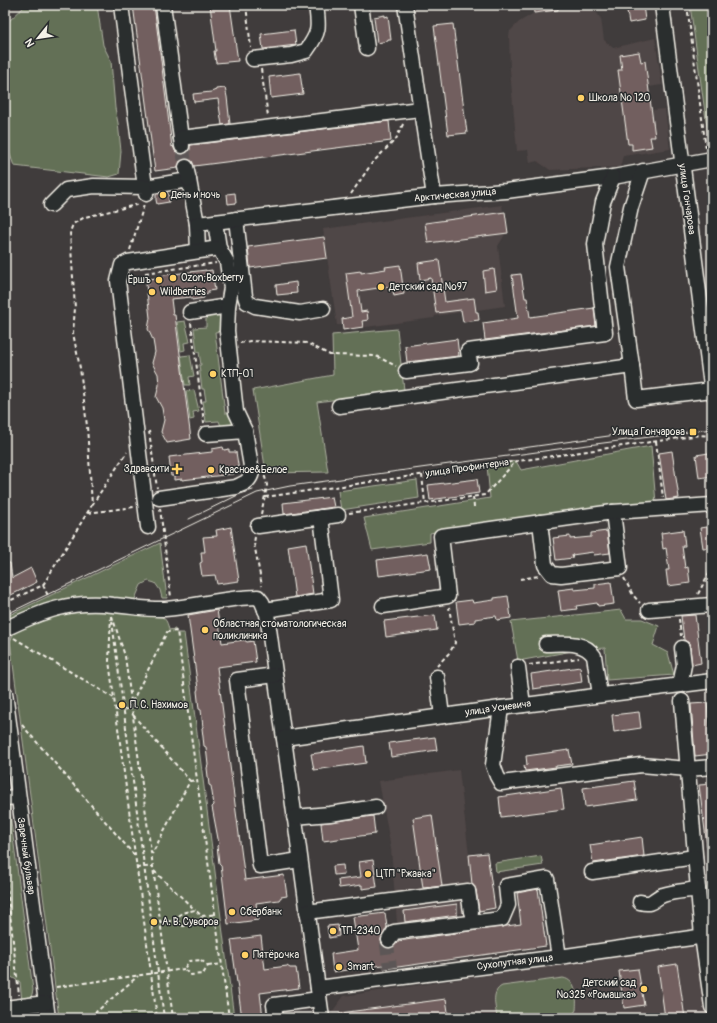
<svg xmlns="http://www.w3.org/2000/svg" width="717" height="1023" viewBox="0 0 717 1023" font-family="Pangolin,sans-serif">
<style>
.built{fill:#4f4646}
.green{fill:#636f56;stroke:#acb09f}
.building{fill:#725f5e;stroke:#f4f1e8}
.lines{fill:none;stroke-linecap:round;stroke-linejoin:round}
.minor-tunnel{stroke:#5b5756;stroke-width:14;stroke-dasharray:14 7;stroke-linecap:butt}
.minor-casing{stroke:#f4f1e8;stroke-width:17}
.path{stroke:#f4f1e8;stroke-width:2;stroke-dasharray:4 3;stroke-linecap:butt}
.minor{stroke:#2a2d2e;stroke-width:14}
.tram{stroke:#f4f1e8;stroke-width:1}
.poi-dot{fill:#ffd166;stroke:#2a2d2e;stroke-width:1.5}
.labels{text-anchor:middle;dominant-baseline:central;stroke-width:3;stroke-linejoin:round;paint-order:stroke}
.poi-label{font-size:10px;fill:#f4f1e8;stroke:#2a2d2e;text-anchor:start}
.street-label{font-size:10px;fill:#f4f1e8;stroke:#2a2d2e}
</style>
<rect width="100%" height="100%" fill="#403c3c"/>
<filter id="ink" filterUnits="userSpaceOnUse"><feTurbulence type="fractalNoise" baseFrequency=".025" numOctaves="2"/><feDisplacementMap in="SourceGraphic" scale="8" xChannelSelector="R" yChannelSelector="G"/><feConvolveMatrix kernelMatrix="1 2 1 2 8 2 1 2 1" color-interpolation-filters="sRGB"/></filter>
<g filter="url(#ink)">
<g class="built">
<path d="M533 5H577L578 8 589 6 592 11 597 13 601 19 604 40 613 48 655 38 662 85 649 87 652 110 665 109 670 149 623 156 620 167 550 170 537 161 530 163 528 150 517 151 510 70 509 36 510 31 519 22 534 13Z"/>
<path d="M502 205 503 212H505L508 233H506L498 246 505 306 435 316 434 318 343 330V325H337L323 229Z"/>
<path d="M459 770 469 855 487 853 495 908 397 923 391 849 379 781Z"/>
<path d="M698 944 708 1018H333L332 1012 344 996Z"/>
</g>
<g class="green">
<path d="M26 5H97L103 45 111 61 115 108 118 123 121 151 119 174 109 177 14 166 5 140V28L9 21Z"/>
<path d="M690 5H712V140L709 141Z"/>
<path d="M213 315 220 316 222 318V331L215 332 225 413 234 412 235 425 231 427 221 426 219 421 206 422 203 401H206L204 389H202L199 365H201L199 352H197L194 328 206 327V319Z"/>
<path d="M185 321 190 342 184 343 185 350 181 351 177 322Z"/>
<path d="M397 329 404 390 317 402 328 472 266 473 253 390 333 375 332 335Z"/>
<path d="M190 355 194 376 189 377 190 385H185L181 356Z"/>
<path d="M194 390 199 411 193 412 194 419 190 420 186 391Z"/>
<path d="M651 446 656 503 486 522 430 533V542L372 550 364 518 490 498 487 465 516 461 521 470Z"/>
<path d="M417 480 419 498 341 510 338 491Z"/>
<path d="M160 543 167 598H162L160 590 155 583 148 581 141 585 134 601 8 620 5 618V617Z"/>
<path d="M76 610 155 614C164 617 167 619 169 630L175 629 176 633H184L234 1018H59L10 641 15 631 33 622Z"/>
<path d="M621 610 626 619H642L659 626 653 645 668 653 674 675 607 680 605 648 578 650 518 661 511 622Z"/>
<path d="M5 803 9 806 33 990 31 998 22 1001 20 982 8 975 5 951Z"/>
<path d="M541 856 543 865 496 872 495 863Z"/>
<path d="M563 978C577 980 577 999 576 1010L572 1016 563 1018H497C496 1008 490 992 502 986Z"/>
</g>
<g class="building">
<path d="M133 5H154L172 147 173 146 175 151 178 154H183L187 153 190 150V145L389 121 391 141 194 166 192 161 184 159 180 161 178 168 155 171Z"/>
<path d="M210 5H230L238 61 216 63 214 51H216Z"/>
<path d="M533 5H558V10L534 13Z"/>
<path d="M626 5H643L645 20 629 23Z"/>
<path d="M385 15V17L388 16 391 40H388V41L377 43 374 17Z"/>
<path d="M453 24 467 133 448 135 434 26Z"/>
<path d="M294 30 296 45 263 49 261 34Z"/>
<path d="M639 52 641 62 645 61 655 137H650L652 147 632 150V144H628L618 70H622L620 55Z"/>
<path d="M300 73 303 94 271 98 269 77Z"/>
<path d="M225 88 227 97 230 124 222 125 218 99 194 102 193 94 211 92 216 90V89Z"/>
<path d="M168 193 169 202 157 204 156 200V194Z"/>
<path d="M235 193 236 203 228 204 227 194Z"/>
<path d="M505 212 508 233 428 243 425 223Z"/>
<path d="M324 237 327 258 250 268 248 247Z"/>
<path d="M439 260 445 302 474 298 476 312H478L479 320 463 322 461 310 436 313 431 278 420 280 418 263Z"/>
<path d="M400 265 404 294 394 296 392 286 358 291 361 312 367 311 368 320 362 321 363 327 343 330 342 319 352 317 346 273 361 271V273L386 269 385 267Z"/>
<path d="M494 269 497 289 485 291 483 271Z"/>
<path d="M206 270V271L212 270 215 290 208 291V294L203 295 204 298 192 300V297L171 299 173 315H175L191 439 167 443 161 432 164 420 162 408 156 397 159 385 158 374 152 363 155 352 153 340 148 329 150 318 146 284H149L148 279 157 278V276Z"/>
<path d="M521 274 525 298H527L530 317 594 308 596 326 485 340 483 323 518 318 512 275Z"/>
<path d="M296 282 297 293 277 295 276 285Z"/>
<path d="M457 339 459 356 407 362 405 346Z"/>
<path d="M223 447 224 450 229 449V452H236L239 471 232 472 233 474 182 480V479L174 480V476H171L169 457 212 452V449Z"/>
<path d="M672 451 679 498 666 500 659 453Z"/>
<path d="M709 453 712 476 699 478 696 455Z"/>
<path d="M477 479 479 493 430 500 428 485Z"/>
<path d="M332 497 334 507 284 514 283 503Z"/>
<path d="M712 526V547L703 548 700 528Z"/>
<path d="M231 527 239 581 217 584 215 575 202 576 200 563 202 562 201 552H205L203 537 217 536 216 530Z"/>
<path d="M683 530 685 546H682L685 568 688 567 690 583 668 586 666 570H669L666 548 663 549 661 533Z"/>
<path d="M607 531 610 553 594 555 593 552 572 555 573 558 556 560 553 538 570 536V539L591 537V533Z"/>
<path d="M306 543 313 594 295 597 288 546Z"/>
<path d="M428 553 431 569 379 576 377 560Z"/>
<path d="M5 563H10L12 578 31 568 37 582 5 598Z"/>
<path d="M611 582 614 604 598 606 597 603 576 606 577 609 561 611 558 590 574 588V590L595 588V584Z"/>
<path d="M508 596 511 618 497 620 496 616 475 619V622L459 624 456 602 472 600 473 603 494 600V598Z"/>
<path d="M217 610 222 643 244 640 247 642 253 641 256 662 217 667 245 880 284 875 287 896 281 897 279 900 256 903 258 920 228 924 221 865 219 863 217 846 219 844 212 807 214 805 211 786 209 785 207 768 208 765 206 747 204 746 202 728 203 727 201 710 199 709 197 691 198 689 188 615Z"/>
<path d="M435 615 437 630 386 637 384 621Z"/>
<path d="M695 615 701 663 692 665 690 647 689 643 684 640 681 616Z"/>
<path d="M580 667 582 682 533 689 531 674Z"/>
<path d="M707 703 712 754 695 756 691 704Z"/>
<path d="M639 712 641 728 614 732 612 715Z"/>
<path d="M435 737 437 750 391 757 389 743Z"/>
<path d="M364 746 366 763 314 770 311 754Z"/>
<path d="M569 750 572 764 556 766V767L525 771 524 766 527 765 526 756Z"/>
<path d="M634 781 637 800 585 807 583 788Z"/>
<path d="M712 784V846H707L699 785Z"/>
<path d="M561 788 564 809 501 817 499 797Z"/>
<path d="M432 815 442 886 423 888 413 818Z"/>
<path d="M373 816 375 834 323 841 321 823Z"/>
<path d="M642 837 644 856 593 863 590 845Z"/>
<path d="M487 853 495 908 479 911 476 890 472 884 469 855Z"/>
<path d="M373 860 377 887 362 889V885L339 888 338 880 361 877 359 862Z"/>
<path d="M343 865 344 874 334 875 333 866Z"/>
<path d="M538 889 546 946 384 969 383 965 333 972 331 954 358 950 353 917 385 913 387 927 381 940 384 947 389 948 393 947 398 941 521 924 517 893Z"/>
<path d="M457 904V915L405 922 404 911Z"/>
<path d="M338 925 339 936 329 938 327 926Z"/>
<path d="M261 936 265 969 287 966 290 968H296L299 988 260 993 263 1018H242L231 940Z"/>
<path d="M677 964 685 1018H665L658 967Z"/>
<path d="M638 969 644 1005 624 1008 619 971Z"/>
<path d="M446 999 449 1018H340V1013Z"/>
</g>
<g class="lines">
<g class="minor-tunnel">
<path d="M182 146 186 167"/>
<path d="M389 940 387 945 390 968"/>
</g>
<g class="minor-casing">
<g id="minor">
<path d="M121 5 145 187 189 180 197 224 198 251"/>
<path d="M163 5 182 146"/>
<path d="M361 5 367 48"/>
<path d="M405 5 434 196"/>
<path d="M662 5 712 393"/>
<path d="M253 59 291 55 306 51C320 32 319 27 316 5"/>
<path d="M181 138 420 109"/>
<path d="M186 167 189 180"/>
<path d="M51 205 66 190 94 186 145 187 146 194"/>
<path d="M236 219 245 296 247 302 255 306 300 313 323 309"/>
<path d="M197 224 434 196 506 191 613 177 712 159"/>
<path d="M190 312 228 306"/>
<path d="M632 366 618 267 631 207 643 171"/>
<path d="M406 371 470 363 468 351 605 333 595 244 603 202 613 177"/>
<path d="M339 406 632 366 636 399 712 390"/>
<path d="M206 434 245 431"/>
<path d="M159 498 236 487C244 483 250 482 252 472L245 431 236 412 227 331 228 306 231 288 227 262 219 248 215 222"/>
<path d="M540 522 545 565 552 574 561 575 620 568 613 512"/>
<path d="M258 526 338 515"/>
<path d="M148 527 118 281 122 265 128 262 219 248"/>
<path d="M383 606 448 596 441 536 613 512 712 505"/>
<path d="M265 610 331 600 321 517"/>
<path d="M649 610 712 605"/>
<path d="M5 629C42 611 71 600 113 605 130 606 147 610 165 609 196 607 226 597 258 597L262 602 267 614 322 1018"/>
<path d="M546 644C563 644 583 640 594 656L600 695"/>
<path d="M518 667 523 705"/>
<path d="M275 675 237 680 260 866 300 860"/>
<path d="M437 677 442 716"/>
<path d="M680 685 684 665 682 648"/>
<path d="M5 693 48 1018"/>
<path d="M682 701 702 936 712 1007"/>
<path d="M501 708 493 765 497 776 501 783 641 765 688 769 712 767"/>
<path d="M284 738 501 708 712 681"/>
<path d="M5 798 18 797"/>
<path d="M294 817 330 814 376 807"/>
<path d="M592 872 695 857"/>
<path d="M640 902C654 906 653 898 663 895 674 891 687 891 698 889"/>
<path d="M307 912 468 891 471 912"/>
<path d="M389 940 394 932 502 919 508 905 506 886 547 879 559 957"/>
<path d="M318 988 559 957 712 935"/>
<path d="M5 1008 46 1003"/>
<path d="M276 1018 274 1005 319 999"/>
</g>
</g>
<g class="path">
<path d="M246 5 251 48"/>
<path d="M687 5 706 149"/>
<path d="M261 69 268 116"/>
<path d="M706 142H712"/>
<path d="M708 171 712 197"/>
<path d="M351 194 372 163 396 139 404 122"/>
<path d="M130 250 144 205"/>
<path d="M145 273 216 263"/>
<path d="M191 323 204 423"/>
<path d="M240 343 250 341 307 343 330 355 376 356 396 366"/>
<path d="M149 431 157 488"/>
<path d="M711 436 712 443"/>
<path d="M656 441 663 498"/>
<path d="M422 475 425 503"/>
<path d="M265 497 700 435 712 436"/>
<path d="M473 497 474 507"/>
<path d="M92 505 127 452"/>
<path d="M160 508 171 597"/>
<path d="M88 513 134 507"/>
<path d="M349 513 485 495 516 461"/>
<path d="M261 514 266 491 267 485 265 477 263 476"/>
<path d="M255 537 254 543 262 586"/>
<path d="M624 578 633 595 640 603"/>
<path d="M520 579 539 576"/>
<path d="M43 585 49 598"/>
<path d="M698 594 712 567"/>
<path d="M5 603 43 585 92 505 87 426 80 368 73 333 75 308 70 232 73 224 85 217 140 204"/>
<path d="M111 616 109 661 157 1018"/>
<path d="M112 616 125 656 173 1018"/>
<path d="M679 619 681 636"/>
<path d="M112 621 164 1018"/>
<path d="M14 638 114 698"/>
<path d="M529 665 579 658"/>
<path d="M437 666 450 652 455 643 449 607"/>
<path d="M132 702 167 632 177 631 229 1018"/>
<path d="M116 710 132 709"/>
<path d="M133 715 190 781 152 854"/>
<path d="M22 725 135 856"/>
<path d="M190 781 197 780"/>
<path d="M137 868 153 866"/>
<path d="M5 869 19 995"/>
<path d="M154 871 195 910"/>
<path d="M177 920 183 926 198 924 202 916"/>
<path d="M160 923 177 920 181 913 195 910 202 916 216 914"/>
<path d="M201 960 208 966 203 974 190 975 184 969 189 961Z"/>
<path d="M208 966 222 964"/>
<path d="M56 987 184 969"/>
<path d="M89 1018 138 976"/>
</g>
<use href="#minor" class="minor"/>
<g class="tram">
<path d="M508 450 623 434"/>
<path d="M189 519 240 494 253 490"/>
<path d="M5 615 257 493 290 486 580 446 712 429"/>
</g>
</g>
</g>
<g class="poi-dot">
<circle cx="581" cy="98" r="4"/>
<circle cx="163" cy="195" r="4"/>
<circle cx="173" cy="278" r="4"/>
<circle cx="159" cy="280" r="4"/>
<circle cx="381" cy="287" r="4"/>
<circle cx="152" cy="292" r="4"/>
<circle cx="213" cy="374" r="4"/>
<rect x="689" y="428" width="8" height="8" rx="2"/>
<path d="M175 463h4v4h4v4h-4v4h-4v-4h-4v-4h4z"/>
<circle cx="211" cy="470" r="4"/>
<circle cx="205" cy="630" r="4"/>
<circle cx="122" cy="705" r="4"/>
<circle cx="368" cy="874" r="4"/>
<circle cx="232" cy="912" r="4"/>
<circle cx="154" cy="922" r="4"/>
<circle cx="333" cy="931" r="4"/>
<circle cx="245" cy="955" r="4"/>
<circle cx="339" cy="967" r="4"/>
<circle cx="644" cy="989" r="4"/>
</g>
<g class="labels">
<g class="poi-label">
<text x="589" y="98">Школа № 120</text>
<text x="171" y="195">День и ночь</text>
<text x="181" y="278">Ozon;Boxberry</text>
<text x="151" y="280" text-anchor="end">Ёршъ</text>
<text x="389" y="287">Детский сад №97</text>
<text x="160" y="292">Wildberries</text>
<text x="221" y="374">КТП-01</text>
<text x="685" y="432" text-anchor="end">Улица Гончарова</text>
<text x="169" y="469" text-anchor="end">Здравсити</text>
<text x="219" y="470">Красное&amp;Белое</text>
<text x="213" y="624">Областная стоматологическая<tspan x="213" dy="12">поликлиника</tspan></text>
<text x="130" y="705">П. С. Нахимов</text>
<text x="376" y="874">ЦТП "Ржавка"</text>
<text x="240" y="912">Сбербанк</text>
<text x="162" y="922">А. В. Суворов</text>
<text x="341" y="931">ТП-2340</text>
<text x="253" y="955">Пятёрочка</text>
<text x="347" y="967">Smart</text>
<text x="636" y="983" text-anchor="end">Детский сад<tspan x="636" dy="12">№325 «Ромашка»</tspan></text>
</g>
<g class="street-label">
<text transform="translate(455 195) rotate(-5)">Арктическая улица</text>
<text transform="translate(687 199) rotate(82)">улица Гончарова</text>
<text transform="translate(467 468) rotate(-8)">улица Профинтерна</text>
<text transform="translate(498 708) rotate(-8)">улица Усиевича</text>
<text transform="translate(26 856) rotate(82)">Заречный бульвар</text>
<text transform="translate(515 962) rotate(-7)">Сухопутная улица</text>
</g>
</g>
<rect width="717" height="1023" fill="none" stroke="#2a2d2e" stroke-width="20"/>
<rect x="10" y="10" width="697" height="1003" fill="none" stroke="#f4f1e8" stroke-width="1.5" filter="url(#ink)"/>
<g transform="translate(38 38) rotate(240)" stroke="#2a2d2e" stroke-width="3" paint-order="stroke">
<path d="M0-3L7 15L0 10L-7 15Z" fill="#f4f1e8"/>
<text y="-6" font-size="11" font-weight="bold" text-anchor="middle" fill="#f4f1e8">N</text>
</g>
</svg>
